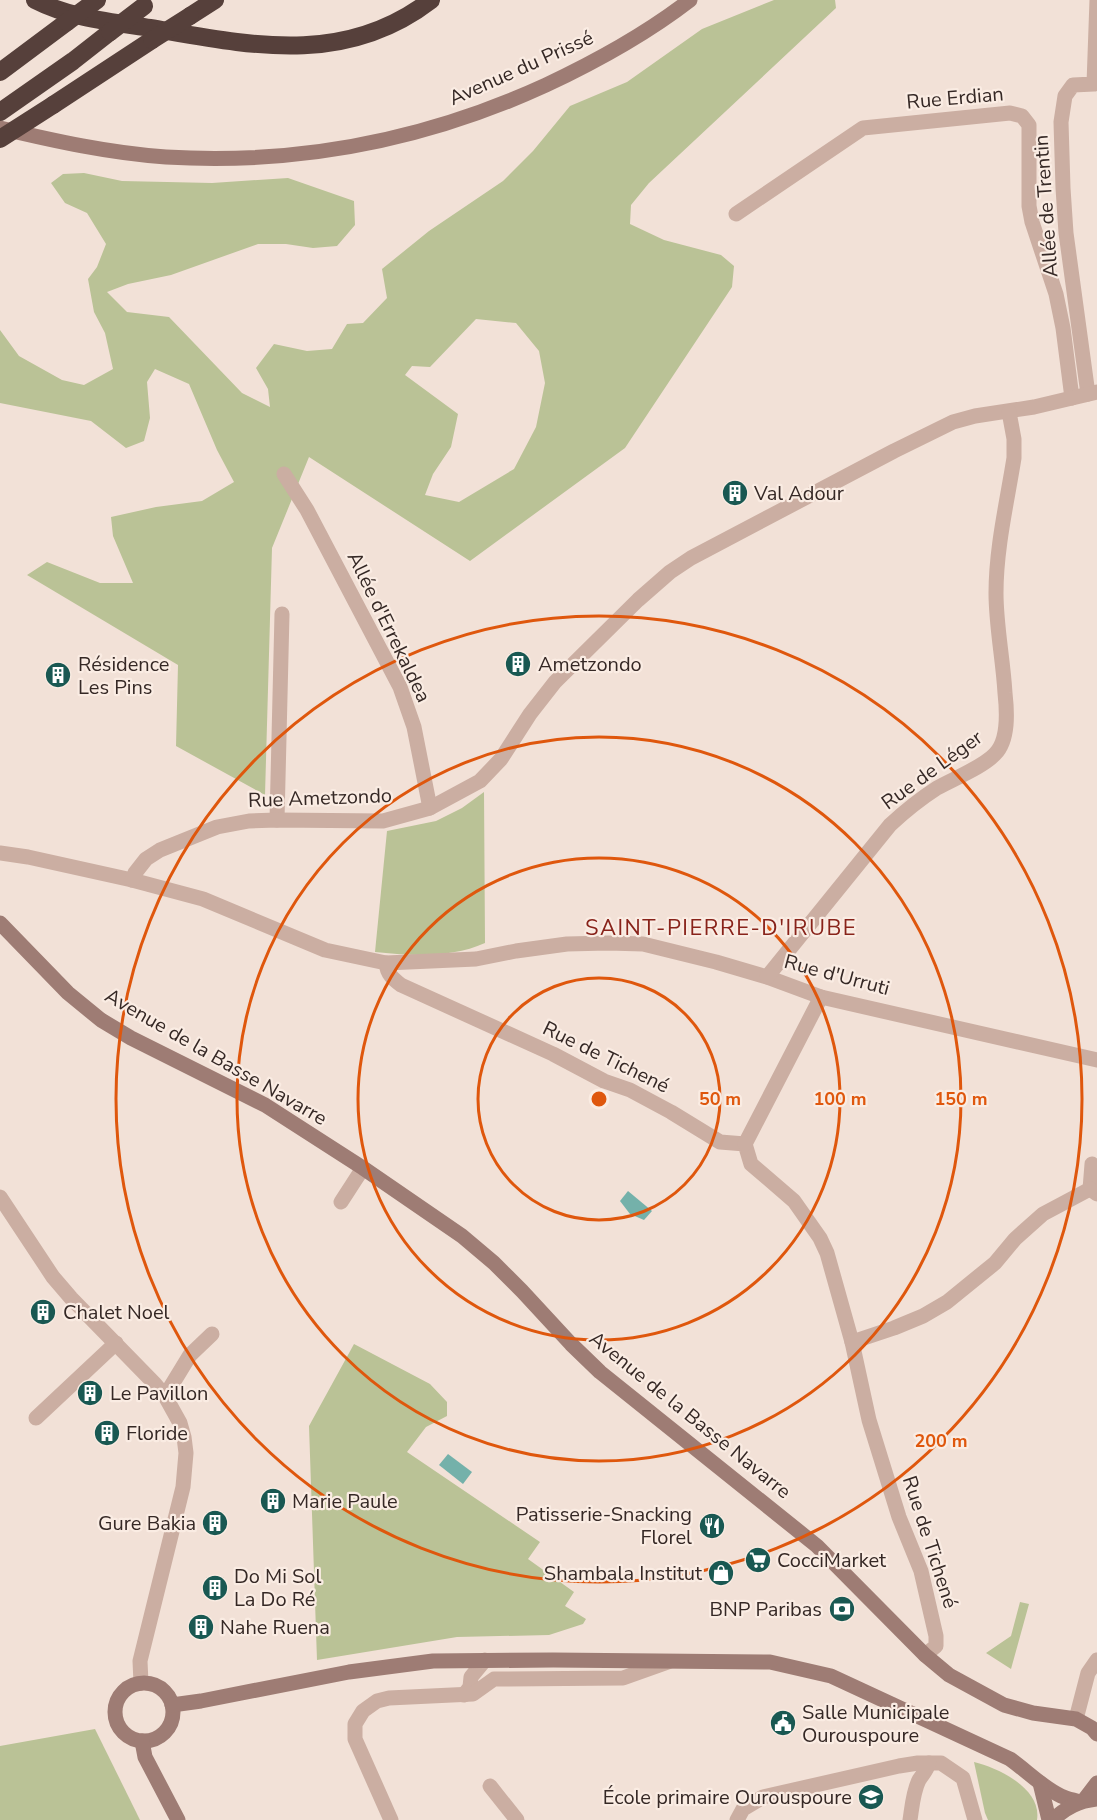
<svg xmlns="http://www.w3.org/2000/svg" width="1097" height="1820" viewBox="0 0 1097 1820" font-family="'Nunito Sans',sans-serif">
<style>
.green{fill:#bac296;fill-rule:evenodd}
.water{fill:#74b1aa}
.lines{fill:none;stroke-linecap:round;stroke-linejoin:round}
.street{stroke:#cbaea2;stroke-width:15}
.secondary{stroke:#9e7c74;stroke-width:15}
.highway{stroke:#56403b;stroke-width:18}
.highway-bridge{stroke:#56403b;stroke-width:18}
.ring{fill:none;stroke:#df570d;stroke-width:3}
.labels{text-anchor:middle;dominant-baseline:central;stroke-width:4.5;stroke-linejoin:round;paint-order:stroke}
.street-label{font-size:20px;fill:#352825;stroke:#faece3}
.poi-label{font-size:20px;fill:#352825;stroke:#faece3;text-anchor:start}
.quarter-label{font-size:22px;letter-spacing:1.5px;fill:#88231a;stroke:#faece3}
.centre{fill:#df570d;stroke:#faece3;stroke-width:3}
.ring-label{font-size:18px;text-anchor:middle;font-weight:bold;fill:#df570d;stroke:#faece3;stroke-width:4.5;stroke-linejoin:round;paint-order:stroke}
</style>
<rect width="100%" height="100%" fill="#f2e1d7"/>
<g class="green">
<path d="M774 0H835L836 8 649 183 631 205 630 224 664 240 721 255 734 266 732 287 625 448 470 561 309 457 272 548 265 795 176 746 178 665 27 575 47 562 100 583H133L113 536 111 517 156 507 202 501 234 482 217 450 189 384 155 369 147 382 150 418 144 441 126 448 91 421 0 403V330L19 356 62 380 84 385 113 369 105 333 94 312 88 279 97 267 106 244 87 213 65 203 51 183 63 174 84 173 122 181 212 183 288 178 354 201 355 225 337 246 313 248 286 244H258L171 275 128 284 107 292 127 312 169 317 242 393 270 407 268 389 256 368 274 344 307 351 332 349 347 324 363 323 387 298 382 269 429 231 503 181 533 151 570 106 627 82 702 29ZM476 319 516 323 539 351 545 383 536 427 514 469 459 502 425 495 433 474 451 447 458 414 405 375 412 366 430 367Z"/>
<path d="M484 792 485 943C452 958 411 956 375 952L387 831 436 821 462 808Z"/>
<path d="M354 1344 430 1384 447 1402V1416L426 1427 407 1452 540 1542 528 1559 574 1592 565 1606 586 1619 583 1624 549 1635 457 1637 317 1660 309 1426Z"/>
<path d="M1020 1602 1029 1604 1011 1669 986 1653 1011 1636Z"/>
<path d="M95 1729 140 1820H0V1746Z"/>
<path d="M974 1762C999 1768 1042 1789 1037 1820H988L985 1813Z"/>
</g>
<g class="water">
<path d="M628 1191 652 1211 644 1220 630 1214 620 1201Z"/>
<path d="M448 1454 472 1472 463 1484 439 1465Z"/>
</g>
<g class="lines">
<g class="street">
<path d="M736 214 863 128 1010 113 1022 116 1029 125V206L1032 222 1056 294 1063 328 1072 398"/>
<path d="M1088 394 1066 233 1063 188 1061 122 1065 96 1073 85 1094 84 1097 0"/>
<path d="M284 474 307 510 400 687 414 727 430 808"/>
<path d="M277 820 282 614"/>
<path d="M0 853 28 857 132 880 203 899 325 950 386 963C387 974 393 979 401 985L553 1054 604 1081 630 1090 671 1112 720 1142 745 1144 751 1164 794 1201 820 1238 827 1253 852 1342 869 1420 899 1517 921 1571 936 1636V1646L925 1655"/>
<path d="M132 880 135 873 146 859 160 850 217 827 249 821 277 820 383 821 430 808 480 781 501 759 530 714 555 682 638 600 670 572 691 558 894 451 953 422 975 416 1034 407 1097 392"/>
<path d="M386 963 476 959 516 951 567 944 608 943 643 944 716 962 767 977 821 997 1097 1060"/>
<path d="M767 977 890 825C905 811 920 799 937 788 953 779 983 767 995 754 1009 740 1007 711 1005 693 1003 659 996 626 996 593 996 548 1007 502 1014 458V439L1009 412"/>
<path d="M745 1144 821 997"/>
<path d="M1092 1164 1090 1189 1097 1194"/>
<path d="M0 1197 53 1277 71 1298 155 1384 165 1396 180 1423 184 1437 186 1453 183 1487 140 1661 141 1683"/>
<path d="M341 1202 363 1168"/>
<path d="M852 1342 894 1328 923 1316 947 1302 995 1263 1015 1239 1043 1214 1090 1189"/>
<path d="M165 1396 190 1355 212 1334"/>
<path d="M36 1418 116 1343"/>
<path d="M464 1695 470 1687 471 1677 485 1660"/>
<path d="M1076 1719 1088 1673 1097 1660"/>
<path d="M490 1786 517 1820"/>
<path d="M391 1820 355 1739V1724L363 1711 377 1701 389 1698 473 1694 494 1679 623 1678 668 1662"/>
<path d="M737 1820 743 1809 763 1797 899 1766 918 1763H941L963 1778 975 1820"/>
<path d="M910 1820C912 1807 913 1792 919 1780 923 1774 927 1770 929 1763"/>
</g>
<g class="secondary">
<path d="M0 128C55 141 109 153 166 157 299 165 424 141 546 85 597 61 646 34 690 0"/>
<path d="M0 923 68 993 101 1020 131 1038 265 1105 363 1168 462 1236 494 1263 522 1291 571 1344 600 1372 817 1546 925 1655 949 1675 1004 1705 1033 1713 1076 1719 1092 1728 1097 1734"/>
<circle cx="144" cy="1712" r="29"/>
<path d="M172 1705 201 1701 349 1672 433 1661 553 1660 770 1662 831 1676 1010 1759C1027 1771 1042 1787 1061 1796 1067 1799 1074 1800 1080 1802"/>
<path d="M142 1741 145 1757 178 1820"/>
<path d="M1040 1783 1049 1820"/>
<path d="M1084 1800 1097 1783"/>
<path d="M1053 1820C1066 1807 1079 1801 1097 1799"/>
</g>
<g class="highway">
<path d="M35 0C70 18 111 22 150 28 249 45 344 67 431 0"/>
<path d="M190 16 215 0"/>
<path d="M0 72 67 22"/>
<path d="M53 105 152 40"/>
<path d="M0 112 73 61 110 32"/>
</g>
<g class="highway-bridge">
<path d="M67 22 97 0"/>
<path d="M110 32 144 6"/>
<path d="M152 40 190 16"/>
<path d="M0 139 53 105"/>
</g>
</g>
<g class="ring">
<circle cx="599" cy="1099" r="121"/>
<circle cx="599" cy="1099" r="241"/>
<circle cx="599" cy="1099" r="362"/>
<circle cx="599" cy="1099" r="483"/>
</g>
<defs>
<g id="building-disc" transform="scale(1.35)"><circle r="9.5" fill="#195852" stroke="#faece3"/><path d="M-4-6H4V6H1V3H-1V6H-4ZM-2.5-4.3h1.7v1.8h-1.7ZM.8-4.3h1.7v1.8H.8ZM-2.5-1h1.7V.8h-1.7ZM.8-1h1.7V.8H.8Z" fill="#fff"/></g>
<g id="restaurant-disc" transform="scale(1.35)"><circle r="9.5" fill="#195852" stroke="#faece3"/><path d="M-5-6h1v4h1v-4h1v4h1v-4h1v5L-1.5 .5V6h-2V.5L-5-1ZM5-6V6H3V1.5H1.5Q1.5-4 5-6Z" fill="#fff"/></g>
<g id="supermarket-disc" transform="scale(1.35)"><circle r="9.5" fill="#195852" stroke="#faece3"/><path d="M-6-5.5h2.5l.6 2H6L4.5 2H-2.5L-4.4-4H-6ZM-1.5 3.2a1.3 1.3 0 1 0 .1 0ZM3 3.2a1.3 1.3 0 1 0 .1 0Z" fill="#fff"/></g>
<g id="shop-disc" transform="scale(1.35)"><circle r="9.5" fill="#195852" stroke="#faece3"/><path d="M-5-2.5h2.3a2.7 3.5 0 0 1 5.4 0H5L5.5 6h-11ZM-1.5-2.5h3a1.5 2.3 0 0 0-3 0Z" fill="#fff"/></g>
<g id="bank-disc" transform="scale(1.35)"><circle r="9.5" fill="#195852" stroke="#faece3"/><path d="M-6-4H6V4H-6ZM0-2.3a2.3 2.3 0 1 0 0 4.6a2.3 2.3 0 1 0 0-4.6Z" fill="#fff"/></g>
<g id="civic-disc" transform="scale(1.35)"><circle r="9.5" fill="#195852" stroke="#faece3"/><path d="M-.6-6.5H3V-4.5H.6V-3L4-1V1h2V6H-6V1h2V-1L-.6-3ZM-1.2 2.5V6h2.4V2.5Z" fill="#fff"/></g>
<g id="school-disc" transform="scale(1.35)"><circle r="9.5" fill="#195852" stroke="#faece3"/><path d="M0-5L7-2L0 1L-7-2ZM-4 1L0 2.5L4 1V4Q0 6-4 4Z" fill="#fff"/></g>
</defs>
<g fill-rule="evenodd">
<use href="#building-disc" x="735" y="493"/>
<use href="#building-disc" x="518" y="664"/>
<use href="#building-disc" x="58" y="675"/>
<use href="#building-disc" x="43" y="1312"/>
<use href="#building-disc" x="90" y="1393"/>
<use href="#building-disc" x="107" y="1433"/>
<use href="#building-disc" x="273" y="1501"/>
<use href="#building-disc" x="215" y="1523"/>
<use href="#restaurant-disc" x="712" y="1526"/>
<use href="#supermarket-disc" x="758" y="1560"/>
<use href="#shop-disc" x="721" y="1573"/>
<use href="#building-disc" x="215" y="1588"/>
<use href="#bank-disc" x="842" y="1609"/>
<use href="#building-disc" x="201" y="1627"/>
<use href="#civic-disc" x="783" y="1723"/>
<use href="#school-disc" x="871" y="1797"/>
</g>
<g class="labels">
<g class="street-label">
<text transform="translate(521 68) rotate(-24)">Avenue du Prissé</text>
<text transform="translate(955 98) rotate(-5)">Rue Erdian</text>
<text transform="translate(1046 206) rotate(-94)">Allée de Trentin</text>
<text transform="translate(389 627) rotate(64)">Allée d'Errekaldea</text>
<text transform="translate(932 770) rotate(-36)">Rue de Léger</text>
<text transform="translate(320 798) rotate(-2)">Rue Ametzondo</text>
<text transform="translate(837 975) rotate(15)">Rue d'Urruti</text>
<text transform="translate(216 1057) rotate(30)">Avenue de la Basse Navarre</text>
<text transform="translate(606 1057) rotate(26)">Rue de Tichené</text>
<text transform="translate(690 1415) rotate(39)">Avenue de la Basse Navarre</text>
<text transform="translate(930 1542) rotate(72)">Rue de Tichené</text>
</g>
<g class="poi-label">
<text x="754" y="493">Val Adour</text>
<text x="78" y="664">Résidence<tspan x="78" dy="23">Les Pins</tspan></text>
<text x="538" y="664">Ametzondo</text>
<text x="63" y="1312">Chalet Noel</text>
<text x="110" y="1393">Le Pavillon</text>
<text x="126" y="1433">Floride</text>
<text x="292" y="1501">Marie Paule</text>
<text x="692" y="1514" text-anchor="end">Patisserie-Snacking<tspan x="692" dy="23">Florel</tspan></text>
<text x="196" y="1523" text-anchor="end">Gure Bakia</text>
<text x="777" y="1560">CocciMarket</text>
<text x="702" y="1573" text-anchor="end">Shambala Institut</text>
<text x="234" y="1576">Do Mi Sol<tspan x="234" dy="23">La Do Ré</tspan></text>
<text x="822" y="1609" text-anchor="end">BNP Paribas</text>
<text x="220" y="1627">Nahe Ruena</text>
<text x="802" y="1712">Salle Municipale<tspan x="802" dy="23">Ourouspoure</tspan></text>
<text x="852" y="1797" text-anchor="end">École primaire Ourouspoure</text>
</g>
<g class="quarter-label">
<text x="721" y="928">SAINT-PIERRE-D'IRUBE</text>
</g>
</g>
<circle cx="599" cy="1099" r="9" class="centre"/>
<g class="ring-label">
<text x="720" y="1105">50 m</text>
<text x="840" y="1105">100 m</text>
<text x="961" y="1105">150 m</text>
<text x="941" y="1447">200 m</text>
</g>
</svg>
